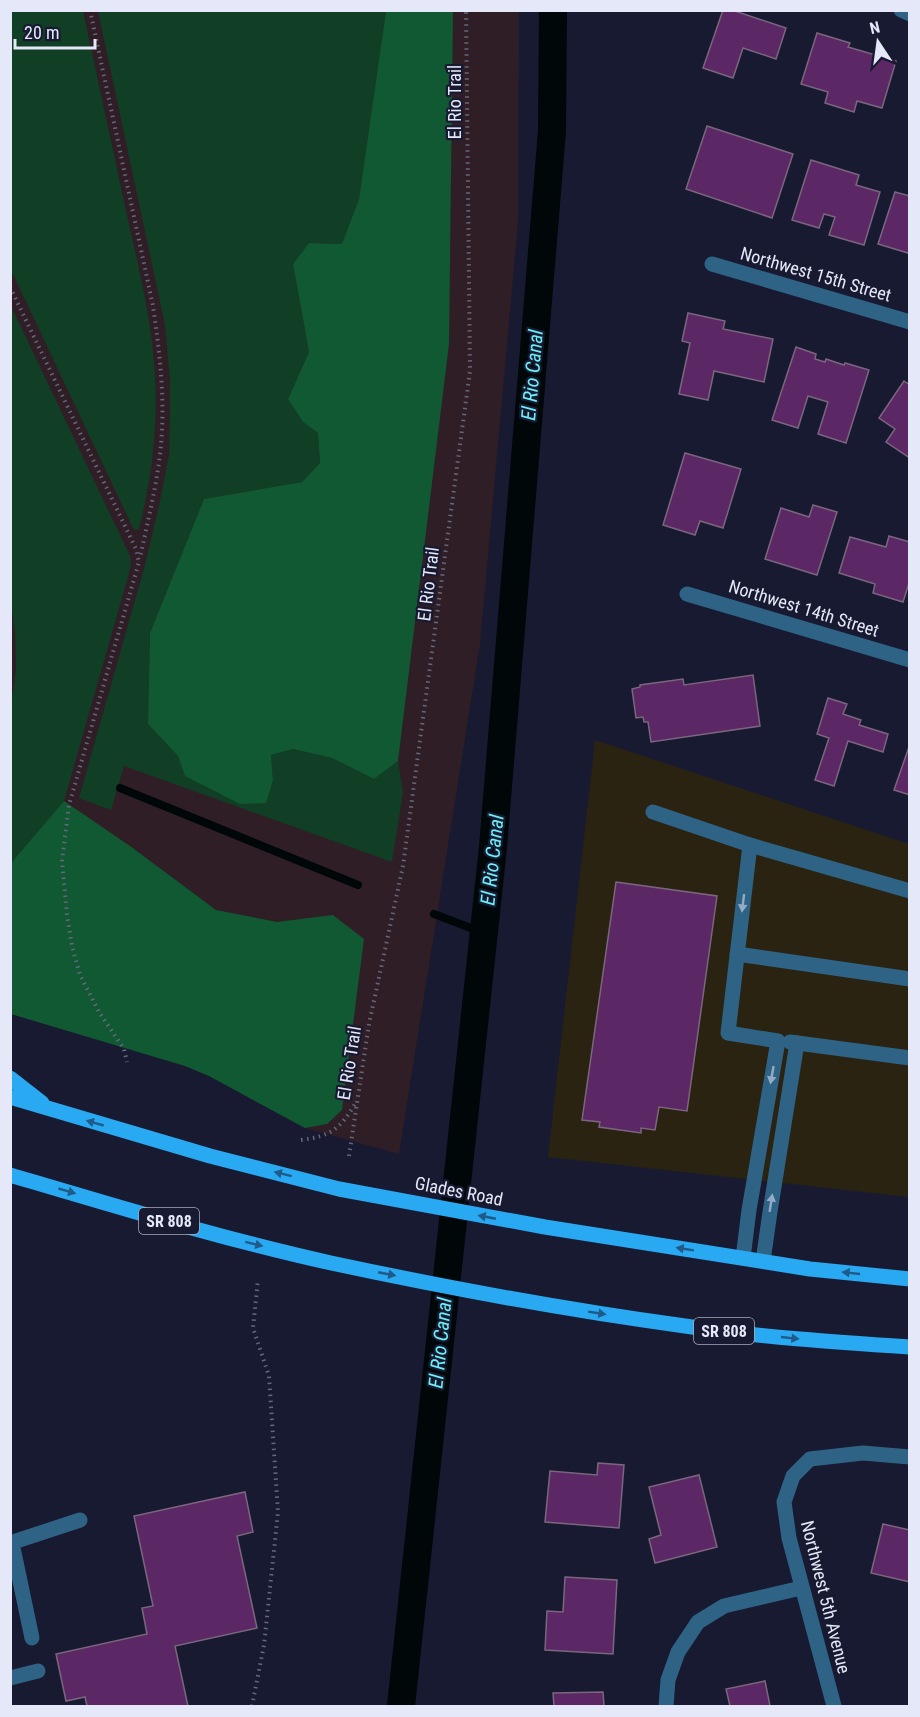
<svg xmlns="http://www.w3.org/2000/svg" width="920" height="1717" viewBox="0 0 920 1717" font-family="'Roboto Condensed',sans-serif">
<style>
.commercial{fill:#2a2312}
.education{fill:#2f1e26}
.green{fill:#113f25}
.forest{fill:#105933}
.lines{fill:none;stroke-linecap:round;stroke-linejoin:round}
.stream{stroke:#000708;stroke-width:8}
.canal{stroke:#000708;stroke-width:28}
.building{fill:#5c2765;stroke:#7a667d;stroke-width:1.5}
.path{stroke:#65677c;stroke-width:4;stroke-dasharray:1.5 4.5;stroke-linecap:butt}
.minor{stroke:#2e6386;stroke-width:15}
.major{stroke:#28a9f2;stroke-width:15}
.oneway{fill:#93acc5}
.oneway2{fill:#1f5a88}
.labels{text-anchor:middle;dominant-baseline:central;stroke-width:4.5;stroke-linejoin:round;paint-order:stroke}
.shield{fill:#181a31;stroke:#a8aabc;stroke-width:1.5}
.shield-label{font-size:16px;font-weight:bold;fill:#e5e8f8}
.street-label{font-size:18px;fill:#e5e8f8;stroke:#181a31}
.water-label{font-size:20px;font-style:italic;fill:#6bf1fb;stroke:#181a31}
</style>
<rect width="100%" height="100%" fill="#181a31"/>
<path class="commercial" d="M595 740 909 844V1197L548 1157Z"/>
<path class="education" d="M10 11H519L518 222 480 644 399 1154 305 1128 209 1076 185 1066 11 1014Z"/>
<g class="green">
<path d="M11 10 83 11C97 76 111 141 125 206 136 257 150 310 154 362 159 418 153 474 139 529L134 530 11 270Z"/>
<path d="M98 11H386L359 199 342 244 309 243 293 264 309 352 288 399 303 422 318 433 320 463 302 482 204 499 150 633 148 724 178 756 185 776 273 780 271 755 293 749 332 758 374 779 398 761 403 792 392 862 124 766 111 810 79 798 145 565 159 506 169 455 170 413V381L165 325Z"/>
<path d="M10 304 130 556 131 566 64 801 11 863 10 712 16 670 15 633 10 593Z"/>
</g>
<g class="forest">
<path d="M386 11H453L449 344 398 761 374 779 332 758 293 749 271 755 273 780 266 803 240 804 185 776 178 756 148 724 150 633 204 499 302 482 320 463 318 433 303 422 288 399 309 352 293 264 309 243 342 244 359 199Z"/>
<path d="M64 801 130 846 216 910 277 922 333 915 364 939 342 1110 327 1124 305 1128 209 1076 185 1066 11 1014V863Z"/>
</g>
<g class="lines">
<g class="stream">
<path d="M120 788 358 885"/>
<path d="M434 914 484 933"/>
</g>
<path class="canal" d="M401 1706 493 847 552 131 553 10"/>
</g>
<g class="building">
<path d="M723 10H732L786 28 776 59 743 48 733 78 703 68Z"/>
<path d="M817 33 850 43 848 47 896 61 882 108 857 101 854 112 825 103 828 92 801 84Z"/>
<path d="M707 126 793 154 772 218 686 189Z"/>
<path d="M811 160 859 175 856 185 880 192 864 245 829 235 835 217 824 214 819 228 792 220Z"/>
<path d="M895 192 910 196V248L908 253 878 244Z"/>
<path d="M688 313 725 321 723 329 773 339 764 382 714 371 708 400 679 394 690 343 682 341Z"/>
<path d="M796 347 816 354 815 359 825 362 826 359 844 365 845 363 869 370 846 443 818 434 828 402 808 396 798 428 772 420Z"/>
<path d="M904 381 910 385V458L886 442 895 429 879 418Z"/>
<path d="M685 453 741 469 723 528 700 521 695 535 663 525Z"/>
<path d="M813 505 837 512 817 575 765 559 781 508 809 517Z"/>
<path d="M889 536 910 542V580L903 602 873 593 875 584 839 573 850 537 886 547Z"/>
<path d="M753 675 760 726 651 742 648 722H644L643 717 636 718 632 689 640 687V685L683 679 684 685Z"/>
<path d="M828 698 847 704 843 714 861 720 859 725 888 734 883 752 848 741 834 786 815 780 829 738 817 734Z"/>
<path d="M910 744V795L894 790Z"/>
<path d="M616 882 717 896 687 1111 659 1107 655 1130 641 1128V1133L599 1127 600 1122 582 1120Z"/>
<path d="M598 1463 624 1465 619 1528 545 1522 550 1471 597 1475Z"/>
<path d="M699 1475 717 1547 655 1563 649 1539 661 1535 649 1487Z"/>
<path d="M245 1492 253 1532 237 1536 257 1628 175 1646 188 1706H87L85 1697 66 1701 56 1654 147 1634 142 1608 153 1606 134 1516Z"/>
<path d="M883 1524 910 1530V1582L871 1573Z"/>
<path d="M565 1577 617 1580 613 1654 545 1650 547 1611 563 1612Z"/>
<path d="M765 1681 770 1706H730L726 1689Z"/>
<path d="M603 1692 604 1706H554L553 1693Z"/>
</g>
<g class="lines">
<g class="path">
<path d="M90 10 153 306C160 355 166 404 160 454 156 489 147 524 140 558"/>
<path d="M10 287 136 549 139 562 69 805 62 861 67 915 72 946 80 975 99 1012 124 1049 127 1062"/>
<path d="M301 1140C331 1136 340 1129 355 1104"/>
<path d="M349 1156 369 1024 403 866 470 371 466 10"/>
<path d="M252 1706 264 1645 278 1512 269 1376 253 1328 258 1280"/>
</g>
<g class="minor">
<path d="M901 10 910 14"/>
<path d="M712 264 910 322"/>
<path d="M687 594 910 660"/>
<path d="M653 812 750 845 910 891"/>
<path d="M737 954 910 979"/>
<path d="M790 1042 910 1058"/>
<path d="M743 1258 749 1210 778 1041 728 1033 750 845"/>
<path d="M763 1261 770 1212 797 1043"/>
<path d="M10 1543 80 1520"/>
<path d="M12 1543 32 1638"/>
<path d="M10 1678 38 1671"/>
<path d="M666 1706 668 1680 678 1652 698 1622 724 1606 801 1588"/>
<path d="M834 1706 789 1538 784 1502 793 1476 810 1459 863 1453 910 1457"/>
</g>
<g class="major">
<path d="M10 1078 42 1103"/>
<path d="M10 1097 210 1156 339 1189 545 1227 810 1269 910 1279"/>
<path d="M10 1175C116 1206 222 1239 331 1263 448 1288 566 1310 685 1326 759 1337 834 1342 910 1347"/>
</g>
</g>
<defs><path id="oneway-solid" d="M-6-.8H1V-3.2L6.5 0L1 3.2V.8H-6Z" transform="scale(1.5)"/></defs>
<g class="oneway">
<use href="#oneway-solid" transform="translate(743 903) rotate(97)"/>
<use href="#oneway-solid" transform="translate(772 1075) rotate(100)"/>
<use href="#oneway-solid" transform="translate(771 1203) rotate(-81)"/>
</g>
<g class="oneway2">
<use href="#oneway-solid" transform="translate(95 1123) rotate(-164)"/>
<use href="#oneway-solid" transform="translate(283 1174) rotate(-166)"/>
<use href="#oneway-solid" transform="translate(67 1191) rotate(16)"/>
<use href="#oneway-solid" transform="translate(487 1217) rotate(-169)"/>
<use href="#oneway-solid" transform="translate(254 1244) rotate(14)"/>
<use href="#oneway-solid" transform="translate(685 1249) rotate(-171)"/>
<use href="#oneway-solid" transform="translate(851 1273) rotate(-174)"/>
<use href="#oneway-solid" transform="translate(387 1274) rotate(11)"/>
<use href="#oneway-solid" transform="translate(597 1313) rotate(9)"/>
<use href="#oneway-solid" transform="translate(790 1338) rotate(6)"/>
</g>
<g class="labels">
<g class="shield">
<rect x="139" y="1208" width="60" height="26" rx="4.5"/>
<rect x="694" y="1318" width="60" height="26" rx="4.5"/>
</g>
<g class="shield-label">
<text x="169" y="1221">SR 808</text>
<text x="724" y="1331">SR 808</text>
</g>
<g class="street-label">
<text transform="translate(454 102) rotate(-90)">El Rio Trail</text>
<text transform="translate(816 274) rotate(16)">Northwest 15th Street</text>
<text transform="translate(428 584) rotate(-83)">El Rio Trail</text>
<text transform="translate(804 608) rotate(17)">Northwest 14th Street</text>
<text transform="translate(349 1063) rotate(-81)">El Rio Trail</text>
<text transform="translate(459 1191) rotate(11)">Glades Road</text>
<text transform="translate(826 1597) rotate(76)">Northwest 5th Avenue</text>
</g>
<g class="water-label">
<text transform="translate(532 375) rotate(-85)">El Rio Canal</text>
<text transform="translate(492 860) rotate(-84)">El Rio Canal</text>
<text transform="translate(440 1343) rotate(-84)">El Rio Canal</text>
</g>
</g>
<rect width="920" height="1717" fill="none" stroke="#e5e8f8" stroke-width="24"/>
<g transform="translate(878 42) rotate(347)" stroke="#181a31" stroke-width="4.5" paint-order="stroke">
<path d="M0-4.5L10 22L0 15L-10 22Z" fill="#e5e8f8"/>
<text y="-9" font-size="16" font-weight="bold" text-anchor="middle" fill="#e5e8f8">N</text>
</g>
<path d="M15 39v9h80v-9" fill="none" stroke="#e5e8f8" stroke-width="3"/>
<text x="24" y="39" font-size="18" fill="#e5e8f8" stroke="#181a31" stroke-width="4.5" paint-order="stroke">20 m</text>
</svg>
